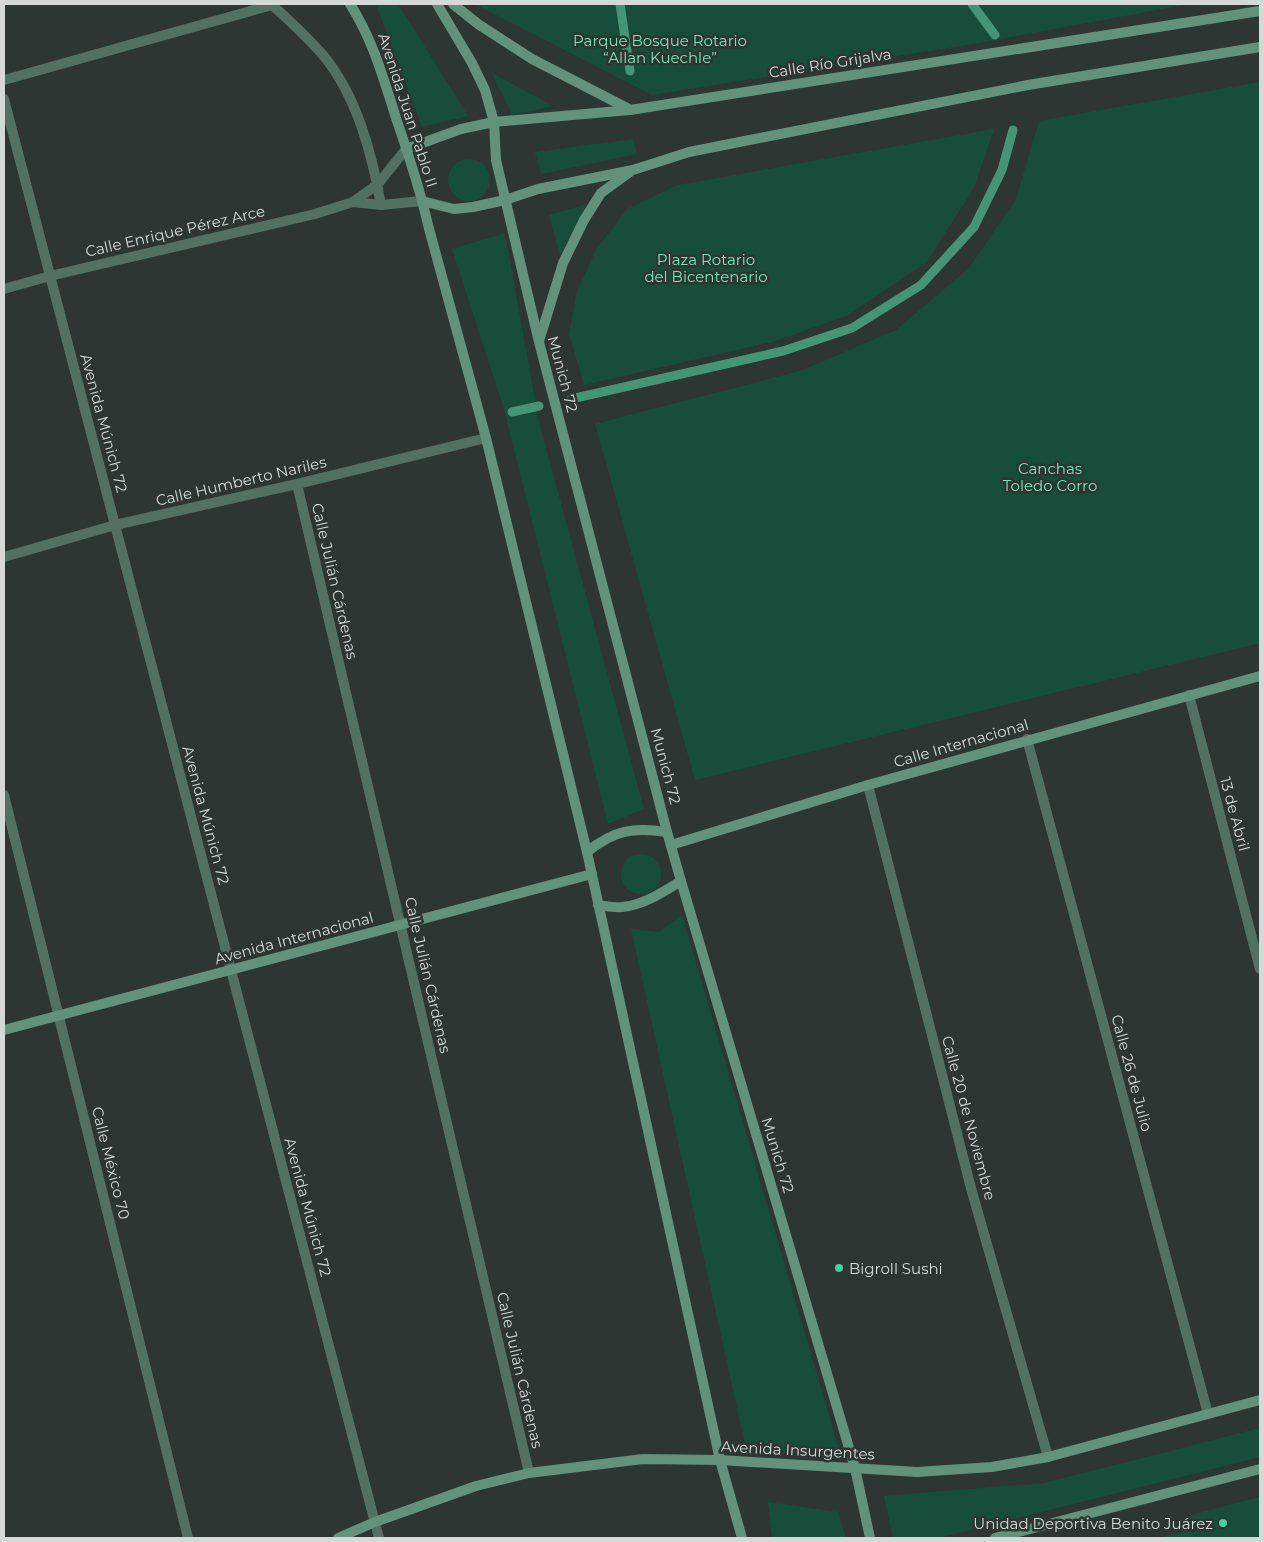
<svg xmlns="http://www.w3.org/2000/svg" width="1264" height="1542" viewBox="0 0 1264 1542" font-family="Montserrat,sans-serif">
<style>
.green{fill:#174d3b}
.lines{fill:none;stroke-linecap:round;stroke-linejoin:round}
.stream{stroke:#449477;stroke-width:9}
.street{stroke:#527063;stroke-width:10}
.secondary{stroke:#60927d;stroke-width:10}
.poi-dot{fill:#3dd4a3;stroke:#2e3633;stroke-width:2}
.labels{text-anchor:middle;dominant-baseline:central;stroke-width:5;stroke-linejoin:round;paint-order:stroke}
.park-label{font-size:15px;fill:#75e7bc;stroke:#2e3633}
.street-label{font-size:15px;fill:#d4d9d7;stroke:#2e3633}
.poi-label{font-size:15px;fill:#d4d9d7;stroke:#2e3633;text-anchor:start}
</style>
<rect width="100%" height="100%" fill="#2e3633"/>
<g class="green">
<path d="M376 4H398L468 116 422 127Z"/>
<path d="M475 4H1190L967 45 652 95Z"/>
<path d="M492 73 553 106 512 115Z"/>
<path d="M1260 82V643L695 780 595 424 803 370 896 330 969 268 1016 199 1039 121Z"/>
<path d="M994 129 974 188 926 263 846 316 776 341 584 385 569 334 577 291 596 250 627 209 678 185Z"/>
<path d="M633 139 637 154 541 174 535 152Z"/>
<circle cx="469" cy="180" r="21"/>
<path d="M587 204 560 255 549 215Z"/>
<path d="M505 233 539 422 644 809 608 824 504 409 452 249Z"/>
<circle cx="641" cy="874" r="20"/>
<path d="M682 915 841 1456 747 1453 631 929 659 932Z"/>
<path d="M1260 1428V1457L939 1538H893L884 1496 1044 1483Z"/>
<path d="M1260 1497V1538H1159L1181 1532 1191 1515Z"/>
<path d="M768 1502 838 1512 846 1538H772Z"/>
</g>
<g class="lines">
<g class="stream">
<path d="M620 4 630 71"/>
<path d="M972 4 995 35"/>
<path d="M571 399 783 351 852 328 921 285 974 227 1002 170 1013 130"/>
<path d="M512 412 539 406"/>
</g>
<g class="street">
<path d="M271 4C289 20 307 37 323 55 357 96 372 154 381 205"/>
<path d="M4 80 272 5"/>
<path d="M4 99 379 1538"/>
<path d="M353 202 381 205 422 201"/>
<path d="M4 289 50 276 315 214 353 202 378 184 406 149"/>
<path d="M297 484 529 1473"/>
<path d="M4 557 115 525 297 484 486 438"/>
<path d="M1189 695 1260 969"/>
<path d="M1027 739 1208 1414"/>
<path d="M868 785 972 1192 1048 1457"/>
<path d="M4 795 188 1538"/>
</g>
<g class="secondary">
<path d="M350 4C373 40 383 77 396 118 408 153 420 189 428 225L486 438 587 852 720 1460 742 1538"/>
<path d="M437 4 472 63 485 90 494 122 496 160 539 342 667 832 681 881 855 1468 870 1538"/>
<path d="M453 4 478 24 532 59 629 109"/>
<path d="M406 149 461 129 494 122 630 110 1260 11"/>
<path d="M422 201 454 209 473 207 505 200 538 189 633 170 689 152 1028 85 1260 47"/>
<path d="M539 341 563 263 584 220 601 193 630 172"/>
<path d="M671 845 868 785 1260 676"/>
<path d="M587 852C614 830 633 827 667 832"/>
<path d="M598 905C606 906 615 908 622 907 644 905 663 892 681 881"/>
<path d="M4 1030 592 874"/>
<path d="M338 1538 375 1522 476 1486 529 1473 643 1459 720 1460 917 1472 992 1467 1048 1457 1260 1400"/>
<path d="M995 1538 1260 1469"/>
</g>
</g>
<g class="poi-dot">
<circle cx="839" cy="1268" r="5"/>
<circle cx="1223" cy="1523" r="5"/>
</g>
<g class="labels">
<g class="park-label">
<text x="660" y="40">Parque Bosque Rotario<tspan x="660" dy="17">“Allan Kuechle”</tspan></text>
<text x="706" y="259">Plaza Rotario<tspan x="706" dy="17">del Bicentenario</tspan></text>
<text x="1050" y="468">Canchas<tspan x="1050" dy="17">Toledo Corro</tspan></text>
</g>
<g class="street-label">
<text transform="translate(830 63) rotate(-9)">Calle Río Grijalva</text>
<text transform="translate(408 110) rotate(72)">Avenida Juan Pablo II</text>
<text transform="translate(175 231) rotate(-13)">Calle Enrique Pérez Arce</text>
<text transform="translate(563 374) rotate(75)">Munich 72</text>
<text transform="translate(104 423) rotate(75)">Avenida Múnich 72</text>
<text transform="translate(241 481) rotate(-13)">Calle Humberto Nariles</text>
<text transform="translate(335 581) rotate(77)">Calle Julián Cárdenas</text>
<text transform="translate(961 743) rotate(-16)">Calle Internacional</text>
<text transform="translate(666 766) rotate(75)">Munich 72</text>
<text transform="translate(1235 814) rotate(75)">13 de Abril</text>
<text transform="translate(206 815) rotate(75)">Avenida Múnich 72</text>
<text transform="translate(294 938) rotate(-15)">Avenida Internacional</text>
<text transform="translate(428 975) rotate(77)">Calle Julián Cárdenas</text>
<text transform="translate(1132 1073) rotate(75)">Calle 26 de Julio</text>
<text transform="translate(969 1118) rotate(75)">Calle 20 de Noviembre</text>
<text transform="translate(778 1155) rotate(73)">Munich 72</text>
<text transform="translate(111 1163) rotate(76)">Calle México 70</text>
<text transform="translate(308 1207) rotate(75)">Avenida Múnich 72</text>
<text transform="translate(520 1370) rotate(77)">Calle Julián Cárdenas</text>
<text transform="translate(798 1450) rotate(3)">Avenida Insurgentes</text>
</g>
<g class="poi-label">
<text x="849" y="1268">Bigroll Sushi</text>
<text x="1213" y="1523" text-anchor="end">Unidad Deportiva Benito Juárez</text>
</g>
</g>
<rect width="1264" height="1542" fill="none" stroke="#d4d9d7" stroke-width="10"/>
</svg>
